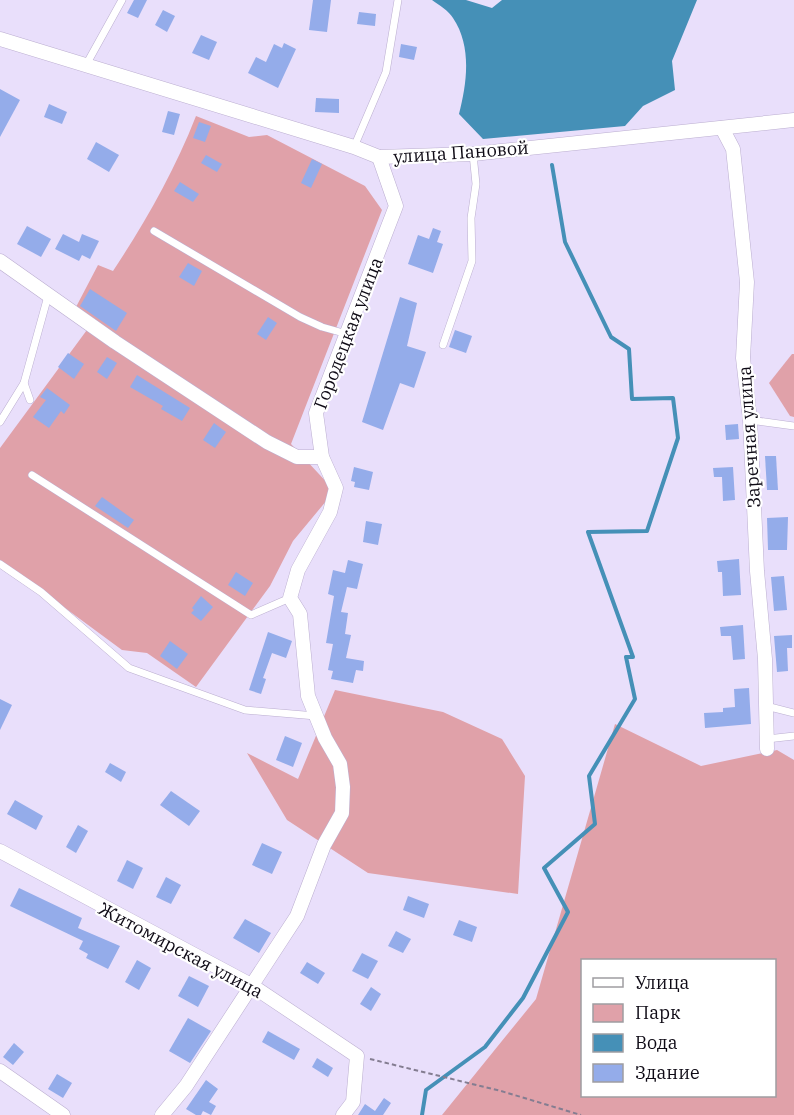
<svg xmlns="http://www.w3.org/2000/svg" width="794" height="1115" viewBox="0 0 794 1115" font-family="'IBM Plex Serif',serif">
<style>
.green{fill:#e0a1a9;fill-rule:evenodd}
.water{fill:#4590b7}
.lines{fill:none;stroke-linecap:round;stroke-linejoin:round}
.stream{stroke:#4590b7;stroke-width:4}
.building{fill:#94acea}
.service-casing{stroke:#bbaed0;stroke-width:8}
.minor-casing{stroke:#bbaed0;stroke-width:15}
.path{stroke:#847d91;stroke-width:2;stroke-dasharray:4.5 3;stroke-linecap:butt}
.service{stroke:#fff;stroke-width:7}
.minor{stroke:#fff;stroke-width:14}
.labels{text-anchor:middle;dominant-baseline:central;stroke-width:4.5;stroke-linejoin:round;paint-order:stroke}
.street-label{font-size:18px;fill:#0e0a15;stroke:#fff}
</style>
<rect width="100%" height="100%" fill="#e9dffb"/>
<g class="green">
<path d="M196 116 249 137 267 135 365 186 382 210 291 444 332 488 327 500 293 541 270 586 196 687 147 653 122 650 0 560V448L95 319 76 307 98 265 113 271C146 221 174 172 196 116Z"/>
<path d="M792 354H794V417L790 416 769 383Z"/>
<path d="M335 690 443 712 502 739 525 776 518 894 368 873 287 820 247 753 298 779Z"/>
<path d="M615 724 701 766 777 750 794 760V1115H442L536 999ZM582 960H774V1096H582Z"/>
</g>
<path class="water" d="M432 0H466L492 8 502 0H697L672 61 675 90 643 106 625 126 483 139 459 114C467 83 472 46 453 18 449 11 439 5 432 0Z"/>
<g class="lines">
<path class="stream" d="M422 1115 426 1090 485 1047 523 998 568 912 544 868 595 824 589 776 635 699 626 657H633L588 532 647 531 678 438 673 398 632 399 629 349 611 337 565 242 552 165"/>
</g>
<g class="building">
<path d="M134 0H147L138 18 127 13Z"/>
<path d="M313 0H331L327 32 309 30Z"/>
<path d="M163 10 175 16 167 32 155 25Z"/>
<path d="M359 12 376 14 375 26 357 24Z"/>
<path d="M201 35 217 42 209 60 192 53Z"/>
<path d="M284 43 296 49 278 88 248 73 256 57 266 62 274 44 282 48Z"/>
<path d="M401 44 417 47 414 60 399 57Z"/>
<path d="M0 89 20 100 0 137Z"/>
<path d="M316 98 339 99V113L315 112Z"/>
<path d="M49 104 67 112 62 124 44 117Z"/>
<path d="M168 111 180 114 174 135 162 132Z"/>
<path d="M199 122 211 126 205 142 193 138Z"/>
<path d="M96 142 119 155 109 172 87 159Z"/>
<path d="M206 155 222 164 217 172 201 163Z"/>
<path d="M312 159 322 164 311 188 301 183Z"/>
<path d="M180 182 199 194 193 202 174 191Z"/>
<path d="M27 226 51 239 41 257 17 244Z"/>
<path d="M433 228 441 231 437 242 443 244 433 273 408 264 418 235 429 239Z"/>
<path d="M63 234 79 242 82 234 99 241 90 259 82 255 79 261 55 249Z"/>
<path d="M188 263 202 271 194 286 179 277Z"/>
<path d="M90 289 127 313 116 331 80 306Z"/>
<path d="M400 297 417 303 407 346 426 352 414 388 400 383 383 430 362 422Z"/>
<path d="M268 317 277 323 266 340 257 334Z"/>
<path d="M455 330 472 336 466 353 449 347Z"/>
<path d="M68 353 84 364 74 379 58 367Z"/>
<path d="M107 357 117 363 107 379 97 372Z"/>
<path d="M137 375 190 408 182 421 161 409 163 406 130 387Z"/>
<path d="M47 388 70 405 64 414 61 411 49 428 33 417 46 400 40 397Z"/>
<path d="M214 423 226 432 215 448 203 440Z"/>
<path d="M738 424 739 439 726 440 725 425Z"/>
<path d="M765 456H776L778 490H767Z"/>
<path d="M354 467 373 472 369 490 354 487 355 482 351 481Z"/>
<path d="M733 467 735 500 723 501 722 477H714L713 468Z"/>
<path d="M102 497 134 520 128 528 95 506Z"/>
<path d="M788 517 787 550H768L767 518Z"/>
<path d="M366 521 382 524 378 545 363 542Z"/>
<path d="M739 559 741 595 723 596 722 572H718L717 561Z"/>
<path d="M348 560 363 564 357 589 347 587 341 612 348 613 345 634 351 635 346 658 364 661 363 671 356 670 353 683 331 679 333 671 328 670 333 644 326 643 334 596 328 594 333 570 345 573Z"/>
<path d="M236 572 253 583 245 596 228 585Z"/>
<path d="M784 576 787 610 774 611 771 577Z"/>
<path d="M201 596 213 607 201 621 191 613 194 610 192 608Z"/>
<path d="M743 625 745 659 733 660 731 636H721L720 627Z"/>
<path d="M268 632 292 641 286 658 272 653 263 678 266 679 261 694 249 690Z"/>
<path d="M792 635V648H787L788 671 777 672 774 636Z"/>
<path d="M170 641 188 654 177 669 160 656Z"/>
<path d="M749 688 751 724 705 728 704 713 723 712V708L735 707 734 689Z"/>
<path d="M0 699 12 705 0 730Z"/>
<path d="M285 736 302 743 293 767 276 760Z"/>
<path d="M110 763 126 772 121 782 105 772Z"/>
<path d="M171 791 200 811 189 826 160 805Z"/>
<path d="M15 800 43 816 36 830 7 814Z"/>
<path d="M78 825 88 831 76 853 66 847Z"/>
<path d="M262 843 282 852 272 874 252 865Z"/>
<path d="M127 860 143 868 133 889 117 881Z"/>
<path d="M166 877 181 885 171 904 156 897Z"/>
<path d="M19 888 82 918 78 928 120 946 108 969 86 958 88 954 79 949 83 941 10 906Z"/>
<path d="M408 896 429 904 424 918 403 910Z"/>
<path d="M245 919 271 933 259 953 233 938Z"/>
<path d="M459 920 477 927 472 942 453 935Z"/>
<path d="M396 931 411 939 403 953 388 946Z"/>
<path d="M362 953 378 961 368 979 352 971Z"/>
<path d="M137 960 151 968 139 990 125 982Z"/>
<path d="M307 962 325 973 318 984 300 973Z"/>
<path d="M189 976 209 986 198 1007 178 996Z"/>
<path d="M371 987 381 994 371 1011 360 1004Z"/>
<path d="M188 1018 211 1031 190 1063 169 1051Z"/>
<path d="M268 1031 300 1049 294 1060 262 1042Z"/>
<path d="M14 1043 24 1052 13 1065 3 1057Z"/>
<path d="M317 1058 333 1068 328 1077 312 1067Z"/>
<path d="M57 1074 72 1083 63 1098 48 1089Z"/>
<path d="M206 1080 218 1089 209 1102 216 1106 211 1115 203 1111 201 1115H196L186 1109Z"/>
<path d="M384 1098 391 1103 383 1115H358L365 1104 375 1111Z"/>
</g>
<g class="lines">
<g class="service-casing">
<g id="service">
<path d="M86 65 122 0"/>
<path d="M354 147 386 72 398 0"/>
<path d="M154 231 300 317 322 327 347 334"/>
<path d="M443 345 472 261 471 218 476 184 473 154"/>
<path d="M30 400 24 383 48 296"/>
<path d="M750 420 794 426"/>
<path d="M0 422 24 383"/>
<path d="M32 475 251 615 290 598"/>
<path d="M0 564 41 592 129 668 245 710 316 716"/>
<path d="M766 706 794 713"/>
<path d="M767 739 794 736"/>
</g>
</g>
<g class="minor-casing">
<g id="minor">
<path d="M0 39 354 147 379 157 473 154 794 120"/>
<path d="M722 128 733 149 747 282 743 358 750 420 757 571 765 659 767 749"/>
<path d="M0 261 115 342 267 442 297 457H322"/>
<path d="M0 851 251 985 357 1056 353 1102 343 1115"/>
<path d="M0 1071 63 1115"/>
<path d="M162 1115 186 1086 297 916 324 845 342 813 343 787 340 764 325 738 308 696 300 614 290 598 298 570 330 512 336 488 322 457 316 413 396 206 379 157"/>
</g>
</g>
<path class="path" d="M370 1059 501 1091 581 1115"/>
<use href="#service" class="service"/>
<use href="#minor" class="minor"/>
</g>
<g class="labels">
<g class="street-label">
<text transform="translate(461 152) rotate(-4)">улица Пановой</text>
<text transform="translate(348 333) rotate(-69)">Городецкая улица</text>
<text transform="translate(749 437) rotate(-94)">Заречная улица</text>
<text transform="translate(181 950) rotate(28)">Житомирская улица</text>
</g>
</g>
<rect x="581" y="959" width="195" height="138" fill="#ffffff" stroke="#9f9da1" stroke-width="1.5"/>
<rect x="593" y="978" width="30" height="9" fill="#ffffff" stroke="#9f9da1" stroke-width="1.5"/>
<text x="635" y="989" font-size="18" fill="#0e0a15">Улица</text>
<rect x="593" y="1004" width="30" height="18" fill="#e0a1a9" stroke="#9f9da1" stroke-width="1.5"/>
<text x="635" y="1019" font-size="18" fill="#0e0a15">Парк</text>
<rect x="593" y="1034" width="30" height="18" fill="#4590b7" stroke="#9f9da1" stroke-width="1.5"/>
<text x="635" y="1049" font-size="18" fill="#0e0a15">Вода</text>
<rect x="593" y="1064" width="30" height="18" fill="#94acea" stroke="#9f9da1" stroke-width="1.5"/>
<text x="635" y="1079" font-size="18" fill="#0e0a15">Здание</text>
</svg>
